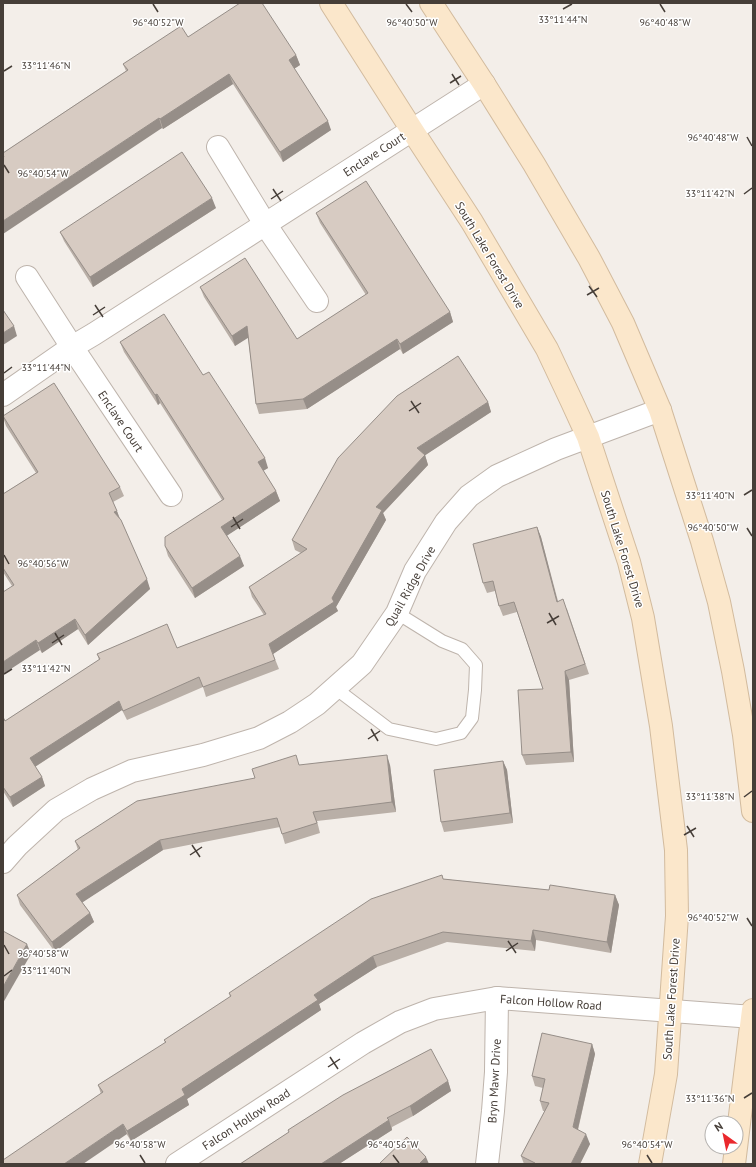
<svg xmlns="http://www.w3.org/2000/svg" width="756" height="1167" viewBox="0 0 756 1167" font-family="'PT Sans',sans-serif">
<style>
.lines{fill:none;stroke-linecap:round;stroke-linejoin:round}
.service-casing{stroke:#beb4ac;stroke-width:14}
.minor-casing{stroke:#beb4ac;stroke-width:24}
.secondary-casing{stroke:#d2bb9e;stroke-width:24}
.service{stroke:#fff;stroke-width:12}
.minor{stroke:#fff;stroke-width:22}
.secondary{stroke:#fbe7cb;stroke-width:22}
.wall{fill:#b9afa7}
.shaded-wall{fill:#968e88}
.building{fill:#d7cbc2;stroke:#968e88}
.ticks{fill:none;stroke:#463e38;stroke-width:1.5}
.labels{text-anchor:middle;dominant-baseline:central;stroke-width:3;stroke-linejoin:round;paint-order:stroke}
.street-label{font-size:12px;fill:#463e38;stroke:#fff}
.ticks-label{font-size:10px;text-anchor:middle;fill:#463e38;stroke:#fff;stroke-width:3;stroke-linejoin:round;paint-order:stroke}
</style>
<rect width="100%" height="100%" fill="#f3eee9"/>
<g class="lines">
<g class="service-casing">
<path id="service" d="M335 688 389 729 436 739 461 733 472 718 475 690 476 665 462 649 442 641 397 613"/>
</g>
<g class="minor-casing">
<g id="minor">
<path d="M218 147 265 224 317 301"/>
<path d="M27 277 72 347 171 495"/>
<path d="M3 395 72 347 94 334 484 84"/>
<path d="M3 862 17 846 56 810 92 789 132 771 203 755 259 738 290 722 317 704 362 664 397 613 415 571 446 522 469 496 497 476 556 449 660 410"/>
<path d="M177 1164 363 1043 400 1022 434 1009 497 998 753 1017"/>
<path d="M487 1164 493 1111 496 1072 497 998"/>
</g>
</g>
<g class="secondary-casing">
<g id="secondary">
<path d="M331 3 412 130 472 222 547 349 572 402 588 437 629 562 643 618 661 726 676 850 677 916 666 1074 650 1164"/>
<path d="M431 3 484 84 534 164 589 258 623 323 660 410 702 541 719 602 733 671 744 735 753 811"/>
<path d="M734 1164 753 1010"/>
</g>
</g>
<use href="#service" class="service"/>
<use href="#minor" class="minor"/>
<use href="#secondary" class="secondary"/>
</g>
<g class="wall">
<path d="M188 37 296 55 300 65 294 69 331 130 283 162 233 84 163 129 162 128 4 158 3 153 126 71 123 64Z"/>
<path d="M216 208 93 287 64 241 60 232Z"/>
<path d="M316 213 450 312 453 322 403 354 400 349 307 409 259 414 256 404 248 337 235 346 204 297 200 287 297 339 366 295 320 223Z"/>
<path d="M120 342 203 375 268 468 263 471 276 491 280 501 227 535 244 566 195 598 168 556 165 546 222 500 160 403 158 405 124 352Z"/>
<path d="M488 402 491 412 425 455 428 465 383 513 386 520 336 607 338 611 273 654 279 669 206 697 203 687 127 720 122 710 35 767 42 777 45 786 13 807 3 791V717L5 721 99 660 97 654 177 648 264 615 252 597 249 587 301 553 295 550 292 540Z"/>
<path d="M3 417 120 487 124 496 113 502 150 589 88 645 78 629 42 653 40 650 12 586 3 572V494L36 473 6 426Z"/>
<path d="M537 527 541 537 558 601 567 609 589 674 569 680 574 762 526 765 522 755 543 689 517 612 503 616 499 606 495 591 487 593 483 583Z"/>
<path d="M503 761 507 770 513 823 444 832 441 822Z"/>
<path d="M299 765H390L396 812 317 821 320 833 285 844 280 827 163 850 82 902 90 913 94 922 55 952 20 905 17 895 78 850 75 841 255 778Z"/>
<path d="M443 879 549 890 615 895 619 905 611 953 536 940 535 951 447 942 377 967 319 1004 321 1010 187 1099 189 1105 131 1141 101 1094 98 1085 165 1043 164 1040 230 997 229 993Z"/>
<path d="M592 1044 595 1054 578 1130 590 1144 580 1164H524L521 1156 545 1111H543L540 1101 543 1088 535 1086 532 1076Z"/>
<path d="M448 1081 451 1091 413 1116 392 1127V1130L339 1164H240L289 1132 288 1130Z"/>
</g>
<g class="shaded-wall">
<path d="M296 55 300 65 292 70 289 60Z"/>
<path d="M229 74 233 84 163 129 160 119Z"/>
<path d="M159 118 162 128 3 234V221Z"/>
<path d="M328 121 331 130 283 162 280 152Z"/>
<path d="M212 198 216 208 93 287 90 277Z"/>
<path d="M450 312 453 322 403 354 400 344Z"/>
<path d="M14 326 17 336 3 345V333Z"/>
<path d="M247 326 251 336 235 346 232 336Z"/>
<path d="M397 339 400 349 307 409 303 399Z"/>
<path d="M157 394 160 403 158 405 155 395Z"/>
<path d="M488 402 491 412 421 458 417 448Z"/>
<path d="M425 455 428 465 383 513 386 520 336 607 338 611 273 654 269 644 332 598 376 507Z"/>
<path d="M265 458 268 468 261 472 258 462Z"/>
<path d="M276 491 280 501 225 537 221 527Z"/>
<path d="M117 511 120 520 114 512Z"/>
<path d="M537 527 541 537 560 611 557 602Z"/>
<path d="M240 556 244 566 195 598 192 588Z"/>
<path d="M147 579 150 589 88 645 85 635Z"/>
<path d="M75 619 78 629 42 653 38 643Z"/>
<path d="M36 640 40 650 3 674V662Z"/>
<path d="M565 671 569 680 574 762 571 752Z"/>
<path d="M119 701 122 710 33 768 30 758Z"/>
<path d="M387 755 390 765 396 812 392 802Z"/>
<path d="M503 761 507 770 513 823 510 813Z"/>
<path d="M42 777 45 786 13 807 10 797Z"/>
<path d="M160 840 163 850 80 904 76 894Z"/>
<path d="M615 895 619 905 611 953 607 942Z"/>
<path d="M90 913 94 922 55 952 52 942Z"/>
<path d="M533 930 536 940 535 951 531 941Z"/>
<path d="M27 944 31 954 3 1003V987Z"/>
<path d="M373 956 377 967 319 1004 321 1010 187 1099 189 1105 131 1141 127 1131 182 1089 314 995Z"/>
<path d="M592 1044 595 1054 576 1137 573 1127Z"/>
<path d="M448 1081 451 1091 413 1116 410 1106Z"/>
<path d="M389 1120 392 1130 339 1164H321Z"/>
<path d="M123 1124 127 1134 83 1164H64Z"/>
<path d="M586 1134 590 1144 580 1164H571Z"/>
<path d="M426 1157 429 1164H419Z"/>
</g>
<g class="building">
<path d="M240 3H262L296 55 289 60 328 121 280 152 229 74 160 119 159 118 3 221V158L4 157 3 155V153L128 70 123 64 181 26 188 37Z"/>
<path d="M182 152 212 198 90 277 60 232Z"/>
<path d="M366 181 450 312 400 344 397 339 303 399 256 404 247 326 232 336 200 287 245 258 297 339 368 293 316 213Z"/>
<path d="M3 310 14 326 3 333Z"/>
<path d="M164 314 203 375 209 372 265 458 258 462 276 491 221 527 240 556 192 588 165 546V537L224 499 157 394 155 395 120 342Z"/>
<path d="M458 356 488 402 417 448 425 455 376 507 382 510 332 598 334 602 269 644 275 660 203 687 199 677 123 711 119 701 30 758 42 777 10 797 3 787V717L5 721 100 659 97 654 167 624 177 648 266 614 249 587 307 549 292 540 338 458 397 396Z"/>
<path d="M54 383 120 487 109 493 117 511 114 512 121 520 147 579 85 635 75 619 38 643 36 640 3 662V592L14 585 3 568V494L38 472 3 416Z"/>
<path d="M537 527 557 602 563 599 585 664 565 671 571 752 522 755 518 690 543 689 514 602 499 606 493 581 483 583 473 544Z"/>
<path d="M296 755 299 765 387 755 392 802 313 812 317 823 282 834 277 818 160 840 76 894 90 913 52 942 17 895 80 848 75 841 137 801 255 778 252 769Z"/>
<path d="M503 761 510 813 441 822 434 770Z"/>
<path d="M442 875 443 879 549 890 550 885 615 895 607 942 533 930 531 941 443 932 373 956 314 995 318 1000 182 1089 185 1095 127 1131 123 1124 64 1164H3V1160L103 1092 98 1085 166 1042 164 1040 231 996 229 993 371 899Z"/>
<path d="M3 931 27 944 3 987Z"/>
<path d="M542 1033 592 1044 573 1127 586 1134 571 1164H535V1163L521 1156 549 1103 540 1101 545 1079 532 1076Z"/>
<path d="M431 1049 448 1081 410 1106 387 1118 389 1120 321 1164H240L289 1132 288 1130 343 1095Z"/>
<path d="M407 1137 426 1157 419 1164H379Z"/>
</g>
<path class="ticks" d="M153 4 158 12M406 4 412 12M660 4 665 12M563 9 572 4M4 71 12 66M452 74 459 85M450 83 461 76M747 137 752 146M4 165 9 173M273 189 281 201M744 194 752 188M271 199 283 191M589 286 597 297M587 295 599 288M95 305 103 317M93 315 105 307M4 373 12 367M411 401 419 413M409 411 421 403M744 495 752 490M233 517 240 529M231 527 243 519M747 528 752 536M4 555 9 564M549 613 556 625M547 623 559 616M55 633 62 645M52 643 64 635M4 674 12 669M371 729 378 741M368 739 380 731M744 797 752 791M687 826 694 837M684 835 696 828M192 845 200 857M190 855 202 847M747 918 752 926M508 941 516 953M4 945 9 954M506 951 518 943M4 976 12 970M330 1057 338 1069M328 1067 340 1059M744 1098 752 1093M140 1155 145 1163M393 1155 399 1163M647 1155 652 1163"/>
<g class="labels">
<g class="street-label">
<text transform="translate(374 154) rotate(-33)">Enclave Court</text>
<text transform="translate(490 255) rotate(59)">South Lake Forest Drive</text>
<text transform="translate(121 421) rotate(56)">Enclave Court</text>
<text transform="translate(623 549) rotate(73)">South Lake Forest Drive</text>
<text transform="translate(410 586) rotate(-61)">Quail Ridge Drive</text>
<text transform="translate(671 999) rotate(-86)">South Lake Forest Drive</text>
<text transform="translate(551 1002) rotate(4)">Falcon Hollow Road</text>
<text transform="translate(494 1081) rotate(-87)">Bryn Mawr Drive</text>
<text transform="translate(246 1119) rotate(-33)">Falcon Hollow Road</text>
</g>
</g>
<g class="ticks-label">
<text x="563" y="23">33°11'44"N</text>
<text x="412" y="26">96°40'50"W</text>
<text x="158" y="26">96°40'52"W</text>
<text x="665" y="26">96°40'48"W</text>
<text x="46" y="69">33°11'46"N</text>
<text x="713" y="141">96°40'48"W</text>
<text x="43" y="177">96°40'54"W</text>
<text x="710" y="197">33°11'42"N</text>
<text x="46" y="371">33°11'44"N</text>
<text x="710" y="499">33°11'40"N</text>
<text x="713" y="531">96°40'50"W</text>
<text x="43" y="567">96°40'56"W</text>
<text x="46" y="672">33°11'42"N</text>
<text x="710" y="800">33°11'38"N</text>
<text x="713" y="921">96°40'52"W</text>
<text x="43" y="957">96°40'58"W</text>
<text x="46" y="974">33°11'40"N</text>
<text x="710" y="1102">33°11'36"N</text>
<text x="140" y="1148">96°40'58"W</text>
<text x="393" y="1148">96°40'56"W</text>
<text x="647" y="1148">96°40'54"W</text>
</g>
<rect width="756" height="1167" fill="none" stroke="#463e38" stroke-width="8"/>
<g transform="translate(724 1135) rotate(327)"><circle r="19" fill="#ffffff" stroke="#b5b2af"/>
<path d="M0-3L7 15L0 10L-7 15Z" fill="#ea282d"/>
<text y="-6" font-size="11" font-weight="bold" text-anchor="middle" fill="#463e38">N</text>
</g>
</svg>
